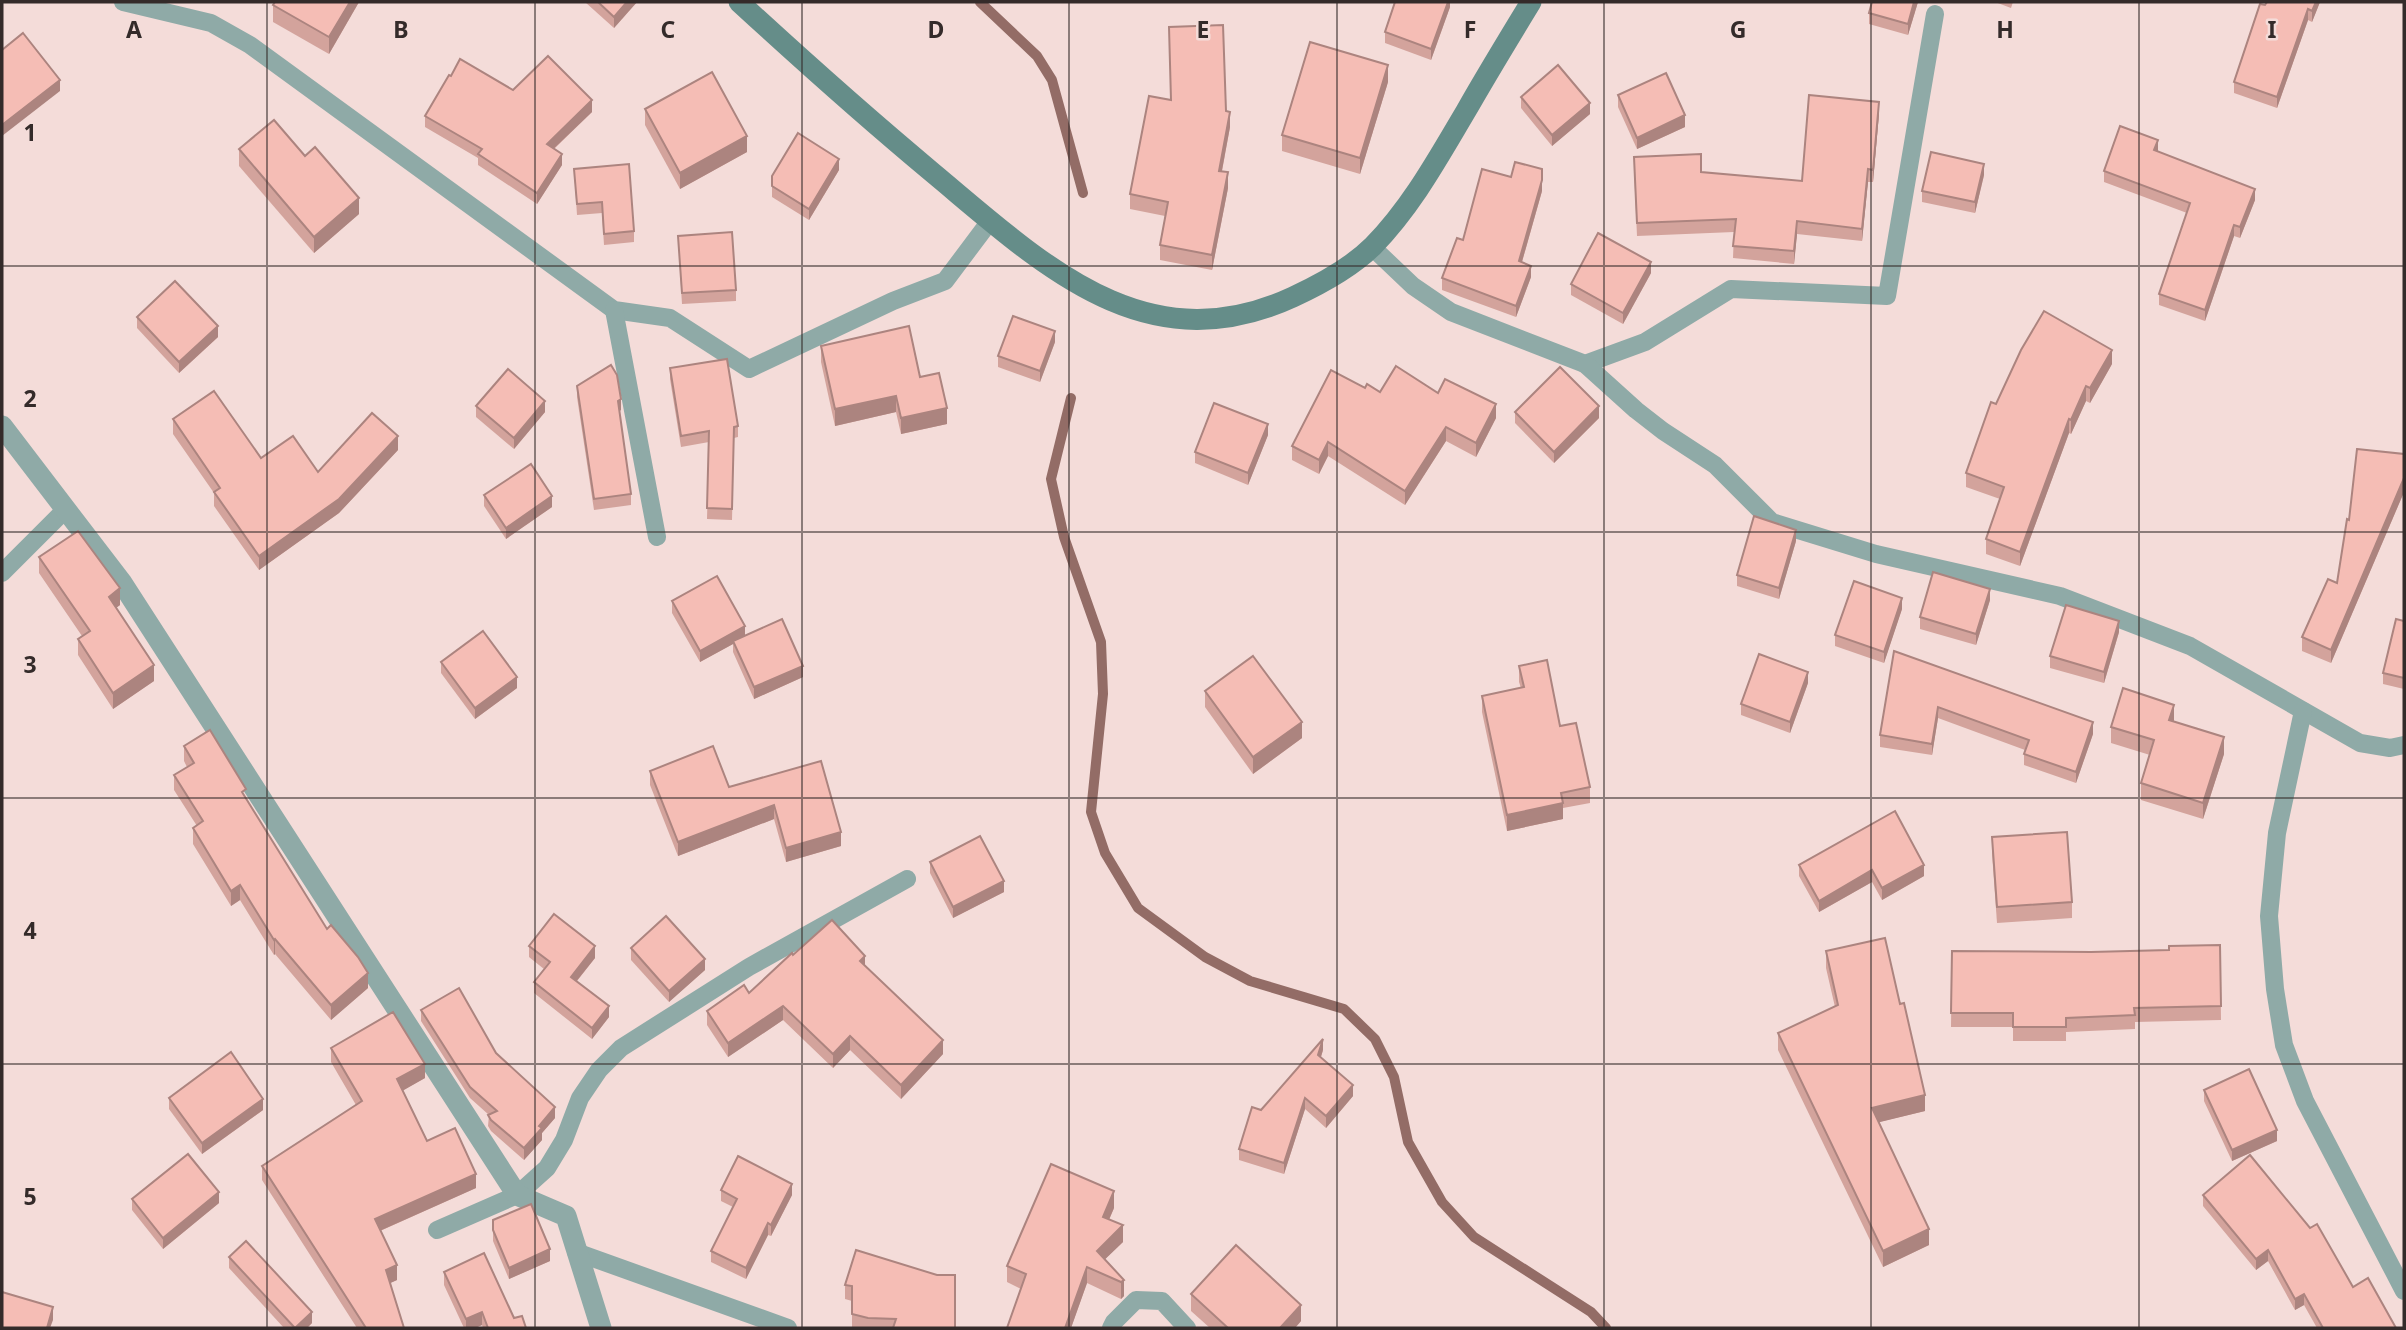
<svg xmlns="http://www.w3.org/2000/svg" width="2406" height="1330" viewBox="0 0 2406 1330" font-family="'Noto Sans',sans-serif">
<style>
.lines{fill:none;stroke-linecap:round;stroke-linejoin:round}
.stream{stroke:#936c66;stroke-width:10}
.lane{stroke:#8faaa7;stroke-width:18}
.street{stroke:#8faaa7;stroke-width:21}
.secondary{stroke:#658d89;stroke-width:21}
.wall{fill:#d3a39c}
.shaded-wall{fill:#ac847f}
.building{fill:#f5bdb5;stroke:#ac847f;stroke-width:2}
.grid{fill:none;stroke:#342b2a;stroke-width:2;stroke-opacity:0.55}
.grid-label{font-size:23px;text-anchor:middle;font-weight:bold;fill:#342b2a;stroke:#f4dcd9;stroke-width:5;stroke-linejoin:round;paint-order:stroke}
</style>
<rect width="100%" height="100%" fill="#f4dcd9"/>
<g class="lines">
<g class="stream">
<path d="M980 2 1037 56 1052 80 1083 193"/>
<path d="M1071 398 1051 479 1064 537 1101 642 1103 694 1091 812 1105 853 1138 908 1205 957 1250 981 1344 1009 1375 1039 1394 1077 1408 1142 1442 1202 1474 1237 1591 1312 1606 1328"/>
</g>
<g class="lane">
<path d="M123 2 211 23 250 45 614 310 670 318 749 369 893 301 945 281 990 221"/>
<path d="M1372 247 1413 286 1451 312 1585 364 1645 342 1731 289 1887 296 1935 14"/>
<path d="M614 310 657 537"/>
<path d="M1585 364 1636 410 1663 431 1715 465 1772 522 1876 554 2060 596 2190 646 2360 743 2390 748 2404 745"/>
<path d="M2 573 66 509"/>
<path d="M2303 711 2277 833 2269 916 2275 989 2284 1045 2305 1101 2404 1291"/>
<path d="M437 1230 517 1195 547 1168 564 1140 580 1098 599 1070 621 1048 749 967 907 879"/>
<path d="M576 1252 788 1328"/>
<path d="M1111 1328 1114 1322 1136 1300 1162 1301 1187 1328"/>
</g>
<path class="street" d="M2 426 122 583 517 1195 566 1216 601 1328"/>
<path class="secondary" d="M739 2C802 60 867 118 933 173 1040 262 1144 366 1293 297 1321 284 1351 268 1373 246 1412 206 1438 158 1466 111 1487 74 1509 38 1531 2"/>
</g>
<g class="wall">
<path d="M359 2 329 54 273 22V5Z"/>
<path d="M585 2H637L614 28Z"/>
<path d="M1450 2V7L1431 60 1385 43V32Z"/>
<path d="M1872 2H1918L1908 35 1869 24V13Z"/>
<path d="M1995 2H2013L2011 8Z"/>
<path d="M2320 2 2312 22 2308 20 2277 108 2234 93V82L2265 5Z"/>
<path d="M1388 82 1360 174 1282 151V135Z"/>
<path d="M513 90 592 112 554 149 562 165 537 204 478 165V158L425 127V116Z"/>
<path d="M1618 95 1685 127 1637 149 1618 107Z"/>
<path d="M1521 97 1590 114 1552 146 1521 108Z"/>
<path d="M645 109 747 152 680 189 645 125Z"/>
<path d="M1226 111 1230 127 1222 171 1228 188 1212 270 1160 260V245L1165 216 1130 209V194Z"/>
<path d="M1879 114 1873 182H1868L1862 241 1797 234 1794 264 1733 258 1734 232 1637 236 1634 170 1701 172 1802 181Z"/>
<path d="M239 149 305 156 359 214 314 253 239 166Z"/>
<path d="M2158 151V152L2255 200 2240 238 2234 236 2205 321 2159 305V294L2187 213 2104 182V171Z"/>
<path d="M574 169 634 231V242L604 245 602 213 577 215Z"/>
<path d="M839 170 809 220 772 197V176Z"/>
<path d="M1984 175 1975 213 1922 202V191Z"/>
<path d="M1542 191 1522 262 1531 277 1516 317 1442 290V278L1463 240Z"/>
<path d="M678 236 736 290V301L682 304Z"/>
<path d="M1651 273 1623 324 1571 295V284Z"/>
<path d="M137 317 218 337 179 373 137 328Z"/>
<path d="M1055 342 1040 382 998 367V356Z"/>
<path d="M821 346 920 377 947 424 901 434 896 412 835 426 821 362Z"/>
<path d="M2112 364 2090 403 2086 401 2071 434 2069 433 2020 566 1986 554V539L2000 499 1966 487V473L1996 404Z"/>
<path d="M670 368 738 426V437L734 438 732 520 707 519 709 442 681 447 670 379Z"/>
<path d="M577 386 621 410 619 411 631 494V505L594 510 577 397Z"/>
<path d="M1365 388 1380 392 1438 393 1496 418 1476 457 1446 441 1405 505 1328 456 1319 474 1292 460V446Z"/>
<path d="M476 406 545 412 514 449 476 417Z"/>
<path d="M1515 412 1599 418 1554 463 1515 423Z"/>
<path d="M173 419 261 458 318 472 398 450 339 513 259 570 214 506V493L173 434Z"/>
<path d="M1268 435 1248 485 1195 463V452Z"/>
<path d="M2404 454V492L2331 663 2302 651V637L2337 583 2349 520Z"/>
<path d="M484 495 552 507 506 539 484 506Z"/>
<path d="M1796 541 1779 599 1737 586V575Z"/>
<path d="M39 557 120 605 116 608 154 681 113 709 78 655V639L82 636 39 573Z"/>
<path d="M1990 600 1976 645 1920 629V617Z"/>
<path d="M672 601 745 635 803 677 754 699 733 652V644L700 662 672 613Z"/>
<path d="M1902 609 1884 663 1835 646V635Z"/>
<path d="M2404 621V689L2383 684V673Z"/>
<path d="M2119 632 2104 683 2050 668V656Z"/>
<path d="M1894 651 2093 734 2076 783 2024 765V754L2025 750 1938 718 1932 755 1880 747V735Z"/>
<path d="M441 662 517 688 475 719 441 673Z"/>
<path d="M1519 666 1590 787V803L1563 808V819L1507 831 1482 712V696L1521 688 1519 682Z"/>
<path d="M1808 683 1790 733 1741 715V704Z"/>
<path d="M1205 691 1302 738 1253 774 1205 707Z"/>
<path d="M2174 721 2224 754 2203 819 2141 800V783L2150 755 2111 743V727Z"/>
<path d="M184 746 246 798 327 929 368 988 331 1020 275 954 274 955 240 900 231 906 193 844V828L197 826 174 790V775L187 767 184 761Z"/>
<path d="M821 761 841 846 786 862 774 819 678 856 650 785V771L729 787Z"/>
<path d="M1992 837 2072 902V918L1997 923 1992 853Z"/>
<path d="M930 862 1004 892 953 918 930 873Z"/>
<path d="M1799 865 1924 876 1882 900 1872 882 1819 912 1799 876Z"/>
<path d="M2220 945 2221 1020 2135 1022V1029L2066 1032V1041H2013V1027H1951L1952 951 2091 952 2169 950Z"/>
<path d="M529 946 595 958 577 981 609 1017 592 1039 534 993V982L544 969 529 957Z"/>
<path d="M631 948 705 970 669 1002 631 960Z"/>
<path d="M1826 951 1925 1111 1879 1122 1929 1245 1883 1267 1778 1050V1033L1835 1007 1826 968Z"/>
<path d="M793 955 865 965 943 1054 901 1099 850 1050 833 1068 783 1020 728 1057 707 1025V1011L749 993Z"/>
<path d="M421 1010 496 1053 555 1118 542 1133V1140L524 1160 491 1131 488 1126 489 1115 470 1098 421 1021Z"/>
<path d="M331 1048 425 1078 403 1090 427 1141 476 1188 380 1231 397 1280 390 1283 404 1328H357L262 1180V1166L356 1105 331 1062Z"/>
<path d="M1323 1050 1321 1057 1353 1096 1326 1128 1305 1109 1284 1174 1239 1160V1149L1261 1110Z"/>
<path d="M2204 1090 2277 1141 2232 1161 2204 1101Z"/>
<path d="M169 1098 263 1110 202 1154 169 1109Z"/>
<path d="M721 1190 792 1195 771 1236 768 1235 746 1279 711 1262V1251L733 1207 721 1201Z"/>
<path d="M2203 1195 2353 1287 2396 1328H2317L2304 1305 2295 1310 2268 1261 2256 1270 2203 1206Z"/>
<path d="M132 1199 219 1203 163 1249 132 1210Z"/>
<path d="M1114 1208 1109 1220 1123 1242 1105 1259 1124 1280V1296L1121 1299 1087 1283 1071 1328H1007L1021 1289 1007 1282V1266Z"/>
<path d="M493 1220 550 1261 509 1279 493 1241Z"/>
<path d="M856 1250 955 1328H852V1301L845 1299V1285Z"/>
<path d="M229 1257 312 1323 307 1328H284L229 1268Z"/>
<path d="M444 1272 514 1318 526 1328H483L482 1325 475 1328H464L444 1285Z"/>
<path d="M1191 1294 1301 1321 1295 1328H1210L1191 1311Z"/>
</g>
<g class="shaded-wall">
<path d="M350 2H359L329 54V37Z"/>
<path d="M627 2H637L614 28V17Z"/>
<path d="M1448 2H1450V7L1431 60V49Z"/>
<path d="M1914 2H1918L1908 35V24Z"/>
<path d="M2316 2H2320L2312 22V11Z"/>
<path d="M2308 9V20L2277 108V97Z"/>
<path d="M1388 65V82L1360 174V158Z"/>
<path d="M60 80V91L2 136V125Z"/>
<path d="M592 100V112L547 155V144Z"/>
<path d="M1879 102V114L1873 182V170Z"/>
<path d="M1590 103V114L1552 146V135Z"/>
<path d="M1230 112V127L1219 186V171Z"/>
<path d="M1685 115V127L1637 149V138Z"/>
<path d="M747 136V152L680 189V173Z"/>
<path d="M2158 140V151L2154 162V150Z"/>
<path d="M562 154V165L537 204V193Z"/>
<path d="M839 159V170L809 220V209Z"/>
<path d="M1984 164V175L1975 213V202Z"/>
<path d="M1868 169V182L1862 241V229Z"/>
<path d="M1228 172V188L1212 270V255Z"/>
<path d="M1542 180V191L1519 272V261Z"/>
<path d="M2255 189V200L2240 238V227Z"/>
<path d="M359 198V214L314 253V237Z"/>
<path d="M1797 221V234L1794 264V251Z"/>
<path d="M2234 225V236L2205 321V310Z"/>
<path d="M1651 262V273L1623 324V313Z"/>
<path d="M1531 266V277L1516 317V306Z"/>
<path d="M218 326V337L179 373V362Z"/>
<path d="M1055 331V342L1040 382V371Z"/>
<path d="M2112 350V364L2090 403V388Z"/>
<path d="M2086 386V401L2071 434V420Z"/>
<path d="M896 396V412L835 426V409Z"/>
<path d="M621 399V410L618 412V401Z"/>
<path d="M545 401V412L514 449V438Z"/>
<path d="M1496 404V418L1476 457V443Z"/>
<path d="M1599 406V418L1554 463V452Z"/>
<path d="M947 408V424L901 434V418Z"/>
<path d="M2069 419V433L2020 566V552Z"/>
<path d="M1268 424V435L1248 485V473Z"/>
<path d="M1446 427V441L1405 505V491Z"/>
<path d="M398 436V450L339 513 259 570V556Z"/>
<path d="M1328 442V456L1319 474V460Z"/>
<path d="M2404 478V492L2331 663V650Z"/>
<path d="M552 496V507L506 539V528Z"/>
<path d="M1796 530V541L1779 599V588Z"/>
<path d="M120 588V605L109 613V597Z"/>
<path d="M1990 589V600L1976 645V634Z"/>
<path d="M1902 598V609L1884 663V652Z"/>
<path d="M2119 621V632L2104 683V672Z"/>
<path d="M745 626V637L733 641V644L700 662V651Z"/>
<path d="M154 665V681L113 709V693Z"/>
<path d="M803 666V677L754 699V687Z"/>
<path d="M1808 672V683L1790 733V722Z"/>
<path d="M517 677V688L475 719V708Z"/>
<path d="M2174 705V721L2169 720Z"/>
<path d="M1938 707V718L1932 755V744Z"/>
<path d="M1302 722V738L1253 774V757Z"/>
<path d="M2093 722V734L2076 783V772Z"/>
<path d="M2224 737V754L2203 819V803Z"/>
<path d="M1563 803V819L1507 831V815Z"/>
<path d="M774 805V819L678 856V842Z"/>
<path d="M841 832V846L786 862V848Z"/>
<path d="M1924 865V876L1882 900V888Z"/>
<path d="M1872 870V882L1819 912V901Z"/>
<path d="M1004 881V892L953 918V907Z"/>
<path d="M240 885V900L231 906V891Z"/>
<path d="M275 939V954L274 955V940Z"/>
<path d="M595 946V958L571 988V977Z"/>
<path d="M865 956V970L860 961Z"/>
<path d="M705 959V970L669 1002V991Z"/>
<path d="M368 973V988L331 1020V1005Z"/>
<path d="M609 1006V1017L592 1039V1028Z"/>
<path d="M783 1006V1020L728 1057V1043Z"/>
<path d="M850 1036V1050L833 1068V1054Z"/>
<path d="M1323 1039V1050L1318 1066V1055Z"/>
<path d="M943 1040V1054L901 1099V1085Z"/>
<path d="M425 1064V1078L397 1094V1079Z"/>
<path d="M1353 1085V1096L1326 1128V1116Z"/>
<path d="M1925 1095V1111L1872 1124V1108Z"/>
<path d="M1305 1098V1109L1284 1174V1163Z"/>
<path d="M263 1099V1110L202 1154V1143Z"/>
<path d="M555 1107V1118L542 1133V1140L524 1160V1148L539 1126Z"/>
<path d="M2277 1130V1141L2232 1161V1150Z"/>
<path d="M476 1174V1188L375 1233V1219Z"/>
<path d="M792 1184V1195L771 1236V1225Z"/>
<path d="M1114 1191V1208L1103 1233V1217Z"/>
<path d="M219 1192V1203L163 1249V1238Z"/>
<path d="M768 1223V1235L746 1279V1268Z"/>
<path d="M1123 1225V1242L1097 1267V1251Z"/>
<path d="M1929 1229V1245L1883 1267V1251Z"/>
<path d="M550 1249V1261L509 1279V1268Z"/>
<path d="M2268 1250V1261L2256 1270V1259Z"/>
<path d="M397 1265V1280L386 1285V1270Z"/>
<path d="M1087 1267V1283L1071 1328H1065Z"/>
<path d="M1124 1280V1296L1121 1299V1282Z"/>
<path d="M2304 1294V1305L2295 1310V1299Z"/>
<path d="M1301 1305V1321L1295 1328H1280Z"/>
<path d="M53 1307V1320L50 1328H47Z"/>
<path d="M312 1312V1323L307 1328H295Z"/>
<path d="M482 1312V1325L475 1328H466V1319Z"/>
</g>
<g class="building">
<path d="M275 2H350L329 37 273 5Z"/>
<path d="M598 2H627L614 17Z"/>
<path d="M1395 2H1448L1431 49 1385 32Z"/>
<path d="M1872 2H1914L1908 24 1869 13Z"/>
<path d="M2267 2H2316L2312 11 2308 9 2277 97 2234 82 2260 4 2265 5Z"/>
<path d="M1223 25 1226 111 1230 112 1219 171 1228 172 1212 255 1160 245 1168 202 1130 194 1149 96 1171 100 1169 27Z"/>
<path d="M23 33 60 80 2 125V50Z"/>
<path d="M1310 42 1388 65 1360 158 1282 135Z"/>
<path d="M548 56 592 100 547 144 562 154 537 193 478 154 482 149 425 116 449 75 451 76 460 59 513 90Z"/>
<path d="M1558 65 1590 103 1552 135 1521 97Z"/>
<path d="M712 72 747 136 680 173 645 109Z"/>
<path d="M1666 73 1685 115 1637 138 1618 95Z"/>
<path d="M1809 95 1879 102 1873 170 1868 169 1862 229 1797 221 1794 251 1733 246 1736 219 1637 223 1634 157 1701 154V172L1802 181Z"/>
<path d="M274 120 305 156 315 147 359 198 314 237 239 149Z"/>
<path d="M2120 126 2158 140 2154 150 2255 189 2240 227 2234 225 2205 310 2159 294 2190 203 2104 171Z"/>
<path d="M798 133 839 159 809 209 772 186V176Z"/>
<path d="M1931 152 1984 164 1975 202 1922 191Z"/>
<path d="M1515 162 1542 169V180L1519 261 1531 266 1516 306 1442 278 1457 238 1463 240 1482 169 1511 177Z"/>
<path d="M629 164 634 231 604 234 602 202 577 204 574 169Z"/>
<path d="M732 232 736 290 682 293 678 236Z"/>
<path d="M1598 233 1651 262 1623 313 1571 284Z"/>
<path d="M175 281 218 326 179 362 137 317Z"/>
<path d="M2044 311 2112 350 2090 388 2086 386 2071 420 2069 419 2020 552 1986 539 2004 487 1966 473 1991 402 1996 404 2021 350Z"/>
<path d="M1013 316 1055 331 1040 371 998 356Z"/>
<path d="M909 326 920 377 939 373 947 408 901 418 896 396 835 409 821 346Z"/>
<path d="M727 359 738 426 734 427 732 509 707 508 709 431 681 436 670 368Z"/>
<path d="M611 365 617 375 621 399 618 401 631 494 594 499 577 386Z"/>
<path d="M1396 366 1438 393 1445 379 1496 404 1476 443 1446 427 1405 491 1328 442 1319 460 1292 446 1331 370 1365 388 1367 384 1380 392Z"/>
<path d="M1560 367 1599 406 1554 452 1515 412Z"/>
<path d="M508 369 545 401 514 438 476 406Z"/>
<path d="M214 391 261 458 293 436 318 472 372 413 398 436 339 499 259 556 214 492 220 488 173 419Z"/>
<path d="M1214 403 1268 424 1248 473 1195 452Z"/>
<path d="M2357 449 2404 454V478L2331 650 2302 637 2328 579 2337 583 2347 519 2349 520Z"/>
<path d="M531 464 552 496 506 528 484 495Z"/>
<path d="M1754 516 1796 530 1779 588 1737 575Z"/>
<path d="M78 531 120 588 109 597 154 665 113 693 78 639 90 631 39 557Z"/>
<path d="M1933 572 1990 589 1976 634 1920 617Z"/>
<path d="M717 576 745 626 700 651 672 601Z"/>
<path d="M1854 581 1902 598 1884 652 1835 635Z"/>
<path d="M2066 605 2119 621 2104 672 2050 656Z"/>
<path d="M782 619 803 666 754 687 733 641Z"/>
<path d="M2396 619 2404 621V678L2383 673Z"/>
<path d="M483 631 517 677 475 708 441 662Z"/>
<path d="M1894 651 2093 722 2076 772 2024 754 2029 740 1938 707 1932 744 1880 735Z"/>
<path d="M1759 654 1808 672 1790 722 1741 704Z"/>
<path d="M1253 656 1302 722 1253 757 1205 691Z"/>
<path d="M1547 660 1560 726 1576 723 1590 787 1561 793 1563 803 1507 815 1482 696 1524 687 1519 666Z"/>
<path d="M2123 688 2174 705 2169 720 2224 737 2203 803 2141 783 2154 740 2111 727Z"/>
<path d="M210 730 246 789 242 792 327 929 331 925 358 957 368 973 331 1005 275 939 274 940 240 885 231 891 193 828 203 821 174 775 194 763 184 746Z"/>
<path d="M713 746 729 787 821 761 841 832 786 848 774 805 678 842 650 771Z"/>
<path d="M1895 811 1924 865 1882 888 1872 870 1819 901 1799 865Z"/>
<path d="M2067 832 2072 902 1997 907 1992 837Z"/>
<path d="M980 836 1004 881 953 907 930 862Z"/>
<path d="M554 914 595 946 571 977 609 1006 592 1028 534 982 550 962 529 946Z"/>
<path d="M666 916 705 959 669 991 631 948Z"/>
<path d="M832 920 865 956 860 961 943 1040 901 1085 850 1036 833 1054 783 1006 728 1043 707 1011 744 985 749 993 792 953 793 955Z"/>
<path d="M1885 938 1900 1004 1904 1003 1925 1095 1872 1108 1929 1229 1883 1251 1778 1033 1838 1005 1826 951Z"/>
<path d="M2220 945 2221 1006 2134 1008 2135 1015 2066 1018V1027H2013V1013H1951L1952 951 2091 952 2169 950V946Z"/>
<path d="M459 988 496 1053 555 1107 539 1126 542 1128 524 1148 491 1120 488 1115 497 1111 470 1087 421 1010Z"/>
<path d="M393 1012 425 1064 397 1079 427 1141 455 1128 476 1174 375 1219 397 1265 386 1270 404 1328H366L262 1166 362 1101 331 1048Z"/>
<path d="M1323 1039 1318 1055 1353 1085 1326 1116 1305 1098 1284 1163 1239 1149 1252 1107 1261 1110Z"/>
<path d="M231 1052 263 1099 202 1143 169 1098Z"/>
<path d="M2249 1069 2277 1130 2232 1150 2204 1090Z"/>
<path d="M188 1154 219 1192 163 1238 132 1199Z"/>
<path d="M2250 1155 2310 1228 2317 1224 2353 1287 2368 1278 2396 1328H2323L2304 1294 2295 1299 2268 1250 2256 1259 2203 1195Z"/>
<path d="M738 1156 792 1184 771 1225 768 1223 746 1268 711 1251 737 1199 721 1190Z"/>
<path d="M1051 1164 1114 1191 1103 1217 1123 1225 1097 1251 1124 1280 1121 1282 1087 1267 1065 1328H1007L1026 1274 1007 1266Z"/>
<path d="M531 1204 550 1249 509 1268 493 1230V1220Z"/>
<path d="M246 1241 312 1312 295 1328 229 1257Z"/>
<path d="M1236 1245 1301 1305 1280 1328H1228L1191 1294Z"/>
<path d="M856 1250 937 1275H955V1328H893L896 1319 868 1318 852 1314V1286L845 1285Z"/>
<path d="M484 1253 514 1318 522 1316 526 1328H488L482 1312 466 1319 444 1272Z"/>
<path d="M2 1292 53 1307 47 1328H2Z"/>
</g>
<path class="grid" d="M267 2V1328M535 2V1328M802 2V1328M1069 2V1328M1337 2V1328M1604 2V1328M1871 2V1328M2139 2V1328M2 266H2404M2 532H2404M2 798H2404M2 1064H2404"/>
<g class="grid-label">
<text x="134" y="38">A</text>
<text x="401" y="38">B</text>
<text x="668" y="38">C</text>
<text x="936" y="38">D</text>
<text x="1203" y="38">E</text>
<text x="1470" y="38">F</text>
<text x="1738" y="38">G</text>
<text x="2005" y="38">H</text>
<text x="2272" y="38">I</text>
<text x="30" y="141">1</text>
<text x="30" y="407">2</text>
<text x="30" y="673">3</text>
<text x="30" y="939">4</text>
<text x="30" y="1205">5</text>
</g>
<rect width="2406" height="1330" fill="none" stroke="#342b2a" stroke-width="7"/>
</svg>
